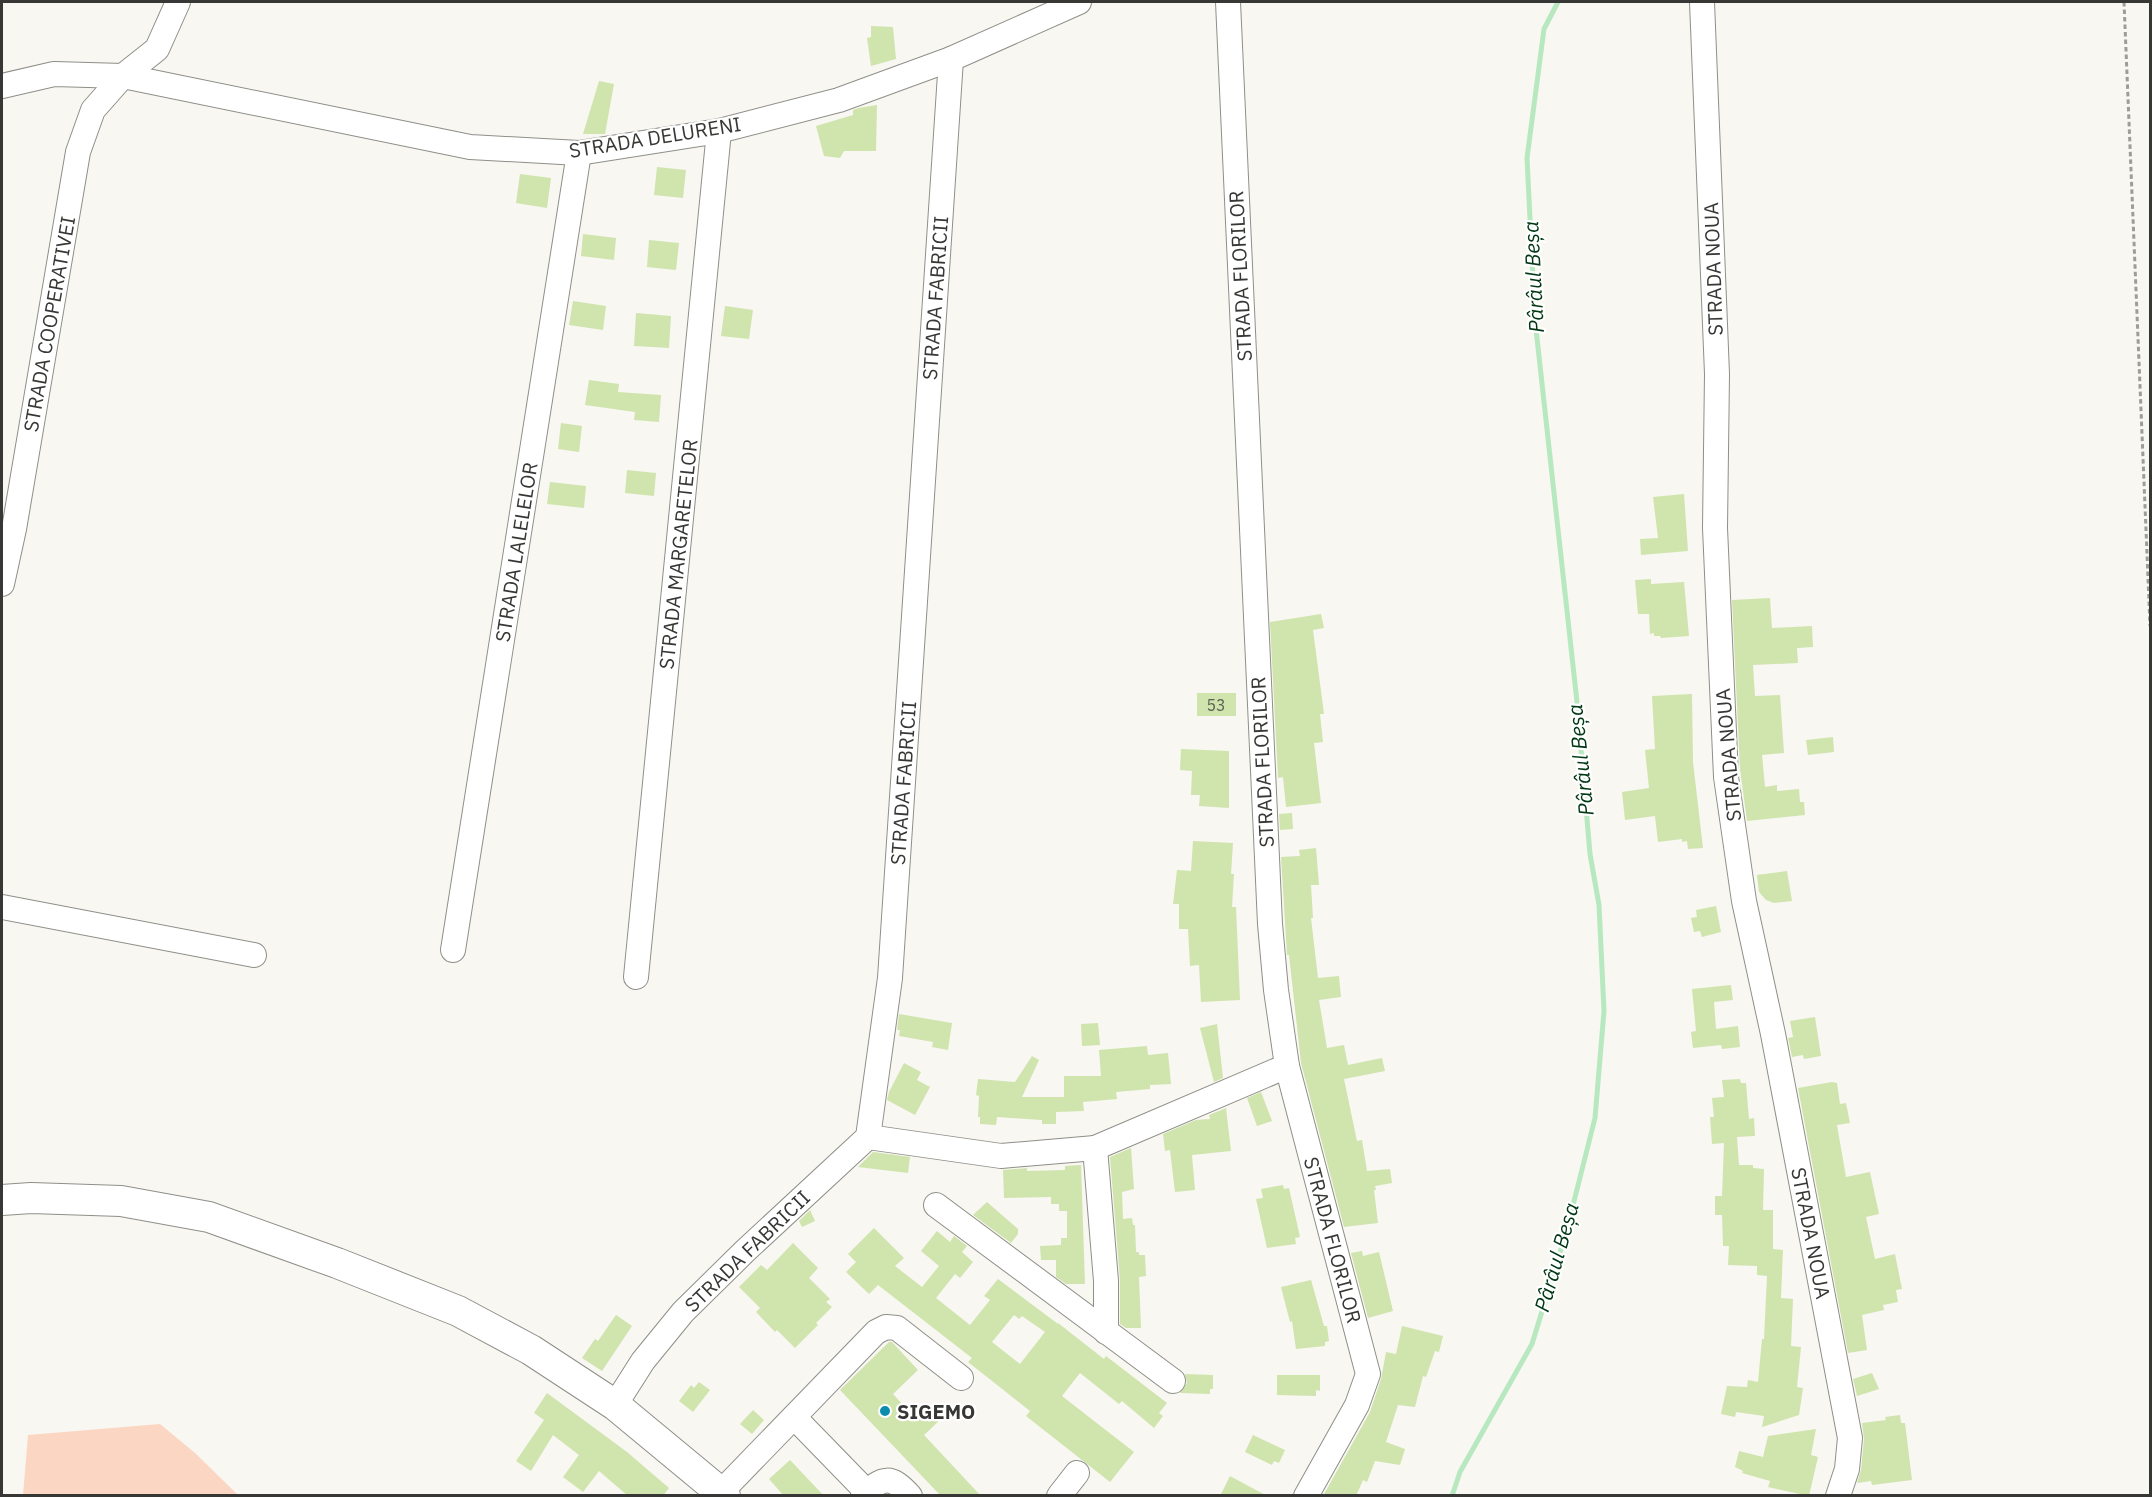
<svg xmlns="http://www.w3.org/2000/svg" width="2152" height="1497" viewBox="0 0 2152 1497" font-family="'IBM Plex Sans',sans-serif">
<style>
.green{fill:#fbd7c3}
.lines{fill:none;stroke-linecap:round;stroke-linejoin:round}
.stream{stroke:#b8e8bf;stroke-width:5}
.building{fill:#d0e4ae;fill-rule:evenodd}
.minor-casing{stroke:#8f8f89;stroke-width:26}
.major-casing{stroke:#8f8f89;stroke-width:32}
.path{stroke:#9d9c98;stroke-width:3;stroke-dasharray:4.5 3;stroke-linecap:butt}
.minor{stroke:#fff;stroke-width:24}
.major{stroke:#fff;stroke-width:30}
.poi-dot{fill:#0c8dad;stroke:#fff;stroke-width:2}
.labels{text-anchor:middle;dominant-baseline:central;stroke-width:4.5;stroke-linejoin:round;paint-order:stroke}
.number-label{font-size:16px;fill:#5d6253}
.street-label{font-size:20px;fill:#373735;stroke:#fff}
.poi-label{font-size:20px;font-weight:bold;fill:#373735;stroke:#fff;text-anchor:start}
.water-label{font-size:21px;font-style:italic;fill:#013813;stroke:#fff}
</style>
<rect width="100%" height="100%" fill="#f8f7f1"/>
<path class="green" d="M160 1424 195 1453 238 1495H23L28 1435Z"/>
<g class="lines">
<path class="stream" d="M1452 1496 1460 1472 1532 1344 1566 1233 1595 1118 1604 1011 1599 905 1590 854 1577 702 1535 320 1527 158 1544 29 1558 2"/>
</g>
<g class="building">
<path d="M871 26 893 27 896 59 871 66 867 38 871 37Z"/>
<path d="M599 81 614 84 605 134H583Z"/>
<path d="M877 105 876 151H844L840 158 824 156 816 126 853 115V110L859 108Z"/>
<path d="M657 167 686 170 683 198 654 195Z"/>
<path d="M520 174 551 178 547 208 516 203Z"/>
<path d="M583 234 616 238 614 260 581 256Z"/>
<path d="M649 240 679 243 676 270 647 267Z"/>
<path d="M573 301 606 306 603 330 569 325Z"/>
<path d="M725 306 753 310 749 339 721 336Z"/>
<path d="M636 313 671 316 669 348 634 346Z"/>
<path d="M589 380 619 384 618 392 661 395 659 422 634 420 635 412 585 405Z"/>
<path d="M561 423 582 426 579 452 558 449Z"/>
<path d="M627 470 656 473 654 496 625 493Z"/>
<path d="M550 482 586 486 584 508 547 504Z"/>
<path d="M1684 494 1688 551 1641 555 1640 539 1658 538 1653 497Z"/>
<path d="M1651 579V584L1684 582 1689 636 1661 638 1660 636H1654V633L1650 634 1649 614H1638L1635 580Z"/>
<path d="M1770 598 1772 628 1812 626 1813 647 1797 648 1798 663 1753 665 1755 696 1780 695 1784 753 1762 755 1765 787 1777 785V791L1799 789 1800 802H1804L1805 815 1747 821 1740 769 1732 600Z"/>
<path d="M1321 614 1324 628 1313 630 1324 714H1320L1323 742 1314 743 1321 803 1286 807 1283 777 1278 778 1270 622Z"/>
<rect x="1197" y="693" width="39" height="23"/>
<path d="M1692 694 1693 762 1703 848 1688 849 1687 841 1682 842V839L1658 842 1655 816 1625 820 1622 792 1649 788 1645 750 1655 749 1652 696Z"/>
<path d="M1833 737 1834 752 1808 755 1806 740Z"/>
<path d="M1181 749 1229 751V808L1199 806 1200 795H1191L1192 771 1180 770Z"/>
<path d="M1292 813 1293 829 1280 830 1279 814Z"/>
<path d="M1193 841 1233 843 1231 874H1234L1232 907H1236L1240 1000 1201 1002 1199 965 1190 966 1188 929H1179V904H1173L1177 870 1191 871Z"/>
<path d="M1316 848 1319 885H1311L1313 918H1311L1318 978 1339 976 1341 997 1319 1000 1327 1048 1344 1045 1348 1065 1382 1058 1385 1071 1344 1079 1357 1141 1362 1140 1367 1171 1390 1169 1392 1183 1375 1186 1376 1190H1374L1378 1223 1344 1227 1301 1063 1289 955H1287L1281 857 1300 856 1299 850Z"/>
<path d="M1787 871 1792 901 1774 903 1766 900 1759 892 1757 875Z"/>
<path d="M1716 906 1721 932 1702 937 1700 931 1694 932 1691 918 1697 917 1696 910Z"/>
<path d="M1731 985 1733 1000 1714 1002 1716 1029 1738 1026 1740 1047 1722 1049 1721 1045 1693 1048 1691 1032 1696 1031 1692 989Z"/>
<path d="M899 1014 952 1023 948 1050 932 1047 933 1042 899 1036 900 1030H897Z"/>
<path d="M1815 1017 1821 1056 1804 1059 1803 1055 1792 1057 1788 1038 1793 1037 1790 1021Z"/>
<path d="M1098 1023 1100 1045 1082 1046 1081 1024Z"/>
<path d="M1217 1024 1223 1078 1214 1082 1200 1028Z"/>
<path d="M1147 1046 1148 1055 1168 1053 1171 1084 1150 1085V1089L1116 1092 1117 1099 1083 1102 1084 1111 1056 1112V1124H1042V1120L997 1117 996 1125 980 1124V1117H978L979 1096 976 1095 978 1079 1015 1082 1032 1056 1039 1060 1022 1097H1064V1076H1101L1099 1050Z"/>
<path d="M904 1063 921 1072 917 1080 930 1087 915 1115 887 1100 889 1092Z"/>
<path d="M1740 1079 1741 1083H1746L1749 1119 1754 1118 1755 1136 1737 1137 1739 1165H1753V1168L1764 1169 1763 1210H1773V1249L1783 1250 1781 1298 1793 1299 1791 1346 1801 1347 1797 1387 1803 1388 1799 1415 1762 1427 1764 1416 1736 1412 1735 1417 1721 1414 1727 1386 1747 1387 1748 1380 1758 1382 1762 1339H1764L1767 1276 1757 1275V1266L1728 1265 1729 1246H1723L1722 1215H1715V1196H1722L1724 1143 1712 1144 1710 1117H1714L1712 1098 1724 1097 1722 1080Z"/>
<path d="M1832 1082 1837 1083 1840 1104 1846 1103 1850 1123 1837 1125 1846 1177 1870 1172 1879 1214 1866 1217 1875 1259 1895 1254 1902 1289 1896 1290 1898 1302 1883 1305 1884 1310 1862 1315 1867 1350 1848 1353 1798 1088Z"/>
<path d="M1261 1092 1272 1121 1257 1126 1247 1098Z"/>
<path d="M1226 1108 1231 1151 1192 1155 1195 1190 1175 1192 1170 1150 1165 1151 1163 1134 1196 1120 1210 1119 1209 1115Z"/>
<path d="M1131 1148 1134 1189 1122 1192 1123 1219 1132 1218 1133 1225H1135L1136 1252H1139V1255H1145L1146 1276 1139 1277 1141 1328H1126L1120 1324V1280L1110 1157Z"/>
<path d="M873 1152 910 1157 908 1173 858 1167Z"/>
<path d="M1081 1165 1085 1284H1066L1056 1277V1260H1041L1040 1246 1061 1245V1238H1067V1211H1059V1204H1051V1197L1004 1198 1003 1170 1027 1168V1171L1065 1170V1166Z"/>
<path d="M1283 1185 1284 1189 1289 1188 1300 1237 1295 1238 1296 1244 1267 1248 1256 1199 1263 1198 1261 1189Z"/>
<path d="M987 1202 1018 1229V1234L1011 1243 973 1215Z"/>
<path d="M810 1210 815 1221 802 1227 799 1221Z"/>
<path d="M874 1228 904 1258 895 1266 922 1287 939 1266 921 1251 937 1231 950 1242 954 1236 967 1246 962 1252 973 1262 960 1278 955 1274 936 1298 970 1325 990 1300 984 1296 998 1279 1058 1324V1323L1104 1359 1106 1356 1167 1403 1159 1413 1163 1416 1154 1428 1122 1401 1119 1404 1080 1373 1062 1396 1134 1452 1110 1482 1026 1416 1030 1411 968 1362 972 1358 878 1285 869 1294 846 1272 856 1262 848 1254ZM1014 1315 1019 1319 1022 1316 1045 1332 1020 1364 992 1342Z"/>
<path d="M793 1243 818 1268 809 1278 830 1299 826 1302 832 1307 816 1323 818 1325 795 1348 777 1330 775 1332 756 1312 760 1308 739 1287 761 1265 767 1270Z"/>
<path d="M1362 1251 1363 1256 1379 1252 1393 1311 1368 1318 1351 1253Z"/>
<path d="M1311 1280 1324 1326H1327L1329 1341 1325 1342V1346L1296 1349 1292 1321 1290 1322 1281 1287Z"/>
<path d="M616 1315 632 1326 602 1371 582 1358 595 1339 598 1341Z"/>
<path d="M1402 1326 1443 1336 1439 1352 1435 1351 1426 1377 1423 1376 1415 1407 1398 1405 1386 1442 1405 1449 1400 1465 1375 1461 1367 1482 1363 1480 1356 1496H1323L1370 1412 1381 1379 1386 1352 1396 1354Z"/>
<path d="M889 1342H892L918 1370 893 1394 914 1417 926 1406 940 1420 924 1435 981 1496H941L840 1390Z"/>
<path d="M1872 1373 1879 1389 1857 1396 1853 1379Z"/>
<path d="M1185 1374 1213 1375V1389H1210V1394L1180 1393 1187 1383Z"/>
<path d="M1277 1375H1320V1391L1316 1390V1396L1277 1395Z"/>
<path d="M699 1382 710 1390 693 1412 679 1401 691 1385 694 1388Z"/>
<path d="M547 1393 627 1452 669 1488 663 1496H628L599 1471 583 1492 563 1477 579 1455 553 1435 531 1471 516 1461 544 1420 534 1413Z"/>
<path d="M753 1410 764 1420 752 1434 740 1424Z"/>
<path d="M1900 1415 1901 1423H1905L1912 1480 1872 1485 1871 1481 1857 1483 1861 1470 1864 1439 1862 1423 1886 1420 1885 1417Z"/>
<path d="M1816 1429 1811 1455 1818 1457 1809 1496 1768 1487 1770 1481 1742 1473 1743 1471 1735 1467 1739 1451 1763 1457 1768 1436Z"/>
<path d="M1253 1435 1285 1450 1279 1463 1274 1461 1272 1465 1245 1452Z"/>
<path d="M790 1460 824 1496H784L769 1479Z"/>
<path d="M1230 1476 1267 1496H1220Z"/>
</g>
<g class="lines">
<g class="minor-casing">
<g id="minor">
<path d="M1228 2 1270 924 1276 990 1287 1066 1368 1374 1357 1405 1306 1496"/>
<path d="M1702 2 1717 374 1715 528 1726 777 1744 901 1773 1034 1850 1438 1847 1469 1838 1496"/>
<path d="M2 86 54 74 123 76 470 147 579 153 719 131 839 100 951 59 1079 2"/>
<path d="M2 584 14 529 78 152 93 110 123 76 157 49 178 2"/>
<path d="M2 907 254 955"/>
<path d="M453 950 579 153"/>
<path d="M636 977 719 131"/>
<path d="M868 1137 1001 1156 1095 1148 1287 1066"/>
<path d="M1095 1148 1106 1281V1332"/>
<path d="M936 1205 1173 1381"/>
<path d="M615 1405 643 1361 683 1312 745 1251 868 1137 890 978 951 59"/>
<path d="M794 1417 867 1492"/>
<path d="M721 1492 876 1332 886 1327 897 1328 961 1378"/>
<path d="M863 1496C883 1476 891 1475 910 1496"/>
<path d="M1059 1496 1077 1473"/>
</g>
</g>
<g class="major-casing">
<path id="major" d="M2 1200 31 1198 121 1201 209 1217 337 1263 458 1311 531 1350 615 1405 725 1496"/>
</g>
<path class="path" d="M2124 2 2150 626"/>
<use href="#minor" class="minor"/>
<use href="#major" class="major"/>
</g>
<circle class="poi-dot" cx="885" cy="1411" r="6"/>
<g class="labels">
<g class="number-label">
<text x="1216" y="705">53</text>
</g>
<g class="street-label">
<text transform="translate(655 137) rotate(-9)">STRADA DELURENI</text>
<text transform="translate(1713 269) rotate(-92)">STRADA NOUA</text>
<text transform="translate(1240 276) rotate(-93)">STRADA FLORILOR</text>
<text transform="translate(935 298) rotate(-86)">STRADA FABRICII</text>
<text transform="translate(49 324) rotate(-80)">STRADA COOPERATIVEI</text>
<text transform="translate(516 552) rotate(-81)">STRADA LALELELOR</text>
<text transform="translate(678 554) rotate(-84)">STRADA MARGARETELOR</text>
<text transform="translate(1728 755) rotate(-95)">STRADA NOUA</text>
<text transform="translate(1262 762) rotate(-93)">STRADA FLORILOR</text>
<text transform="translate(903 783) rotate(-86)">STRADA FABRICII</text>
<text transform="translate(1811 1233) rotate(79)">STRADA NOUA</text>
<text transform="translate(1333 1240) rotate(75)">STRADA FLORILOR</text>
<text transform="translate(747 1251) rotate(-44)">STRADA FABRICII</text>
</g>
<g class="poi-label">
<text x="897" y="1411">SIGEMO</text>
</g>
<g class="water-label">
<text transform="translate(1533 277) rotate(-93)">Pârâul Beșa</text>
<text transform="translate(1580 760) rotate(-96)">Pârâul Beșa</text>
<text transform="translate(1556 1257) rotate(-74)">Pârâul Beșa</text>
</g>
</g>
<rect width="2152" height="1497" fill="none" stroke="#373735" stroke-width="6"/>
</svg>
